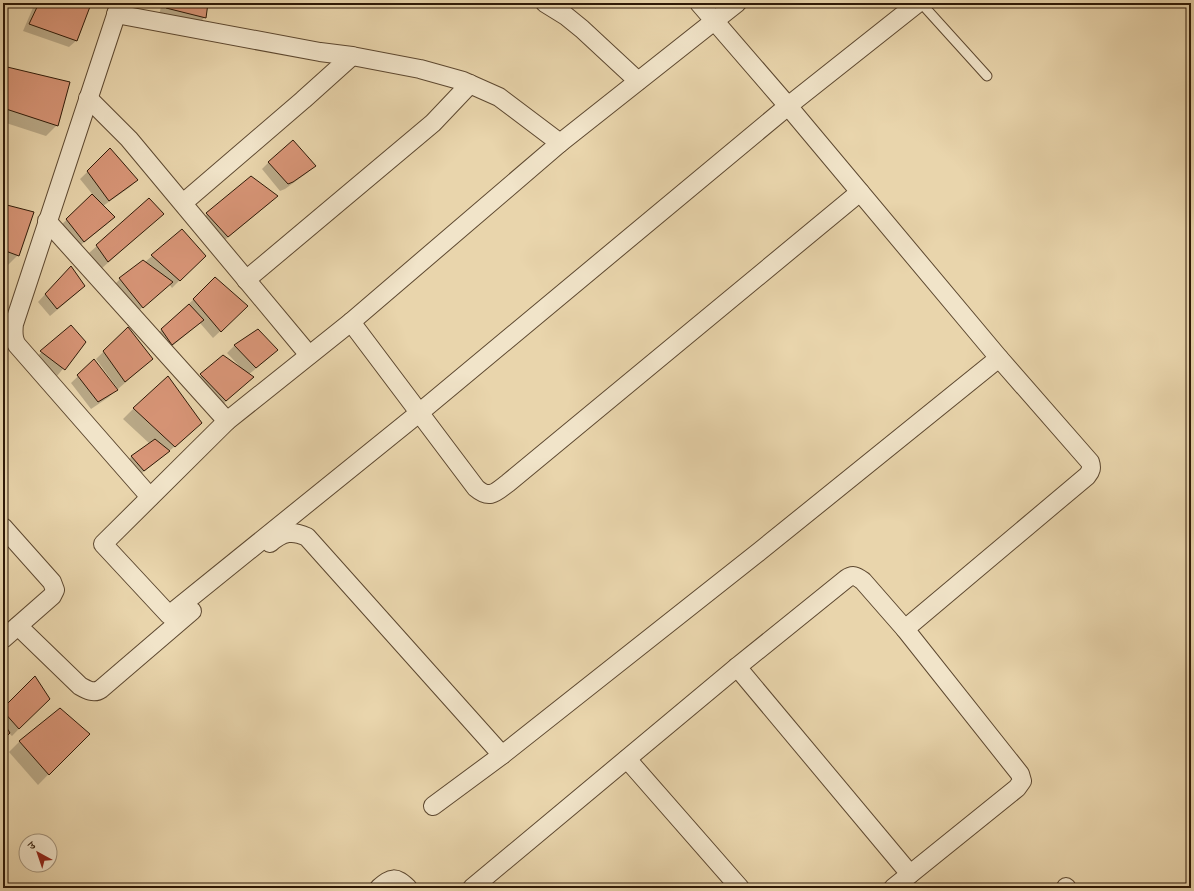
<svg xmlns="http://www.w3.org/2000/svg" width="1194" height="891" viewBox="0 0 1194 891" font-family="'Sorts Mill Goudy','Noto Serif Devanagari',serif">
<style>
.shadow{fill:#0003}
.building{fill:#d89577;stroke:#2e1907}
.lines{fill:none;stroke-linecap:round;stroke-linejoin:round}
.lane-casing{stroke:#5d4830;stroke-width:11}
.street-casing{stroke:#5d4830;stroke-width:20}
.lane{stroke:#f1e4c9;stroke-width:9}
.street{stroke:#f1e4c9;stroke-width:18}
</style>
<rect width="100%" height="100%" fill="#e9d5ac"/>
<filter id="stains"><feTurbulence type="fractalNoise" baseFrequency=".005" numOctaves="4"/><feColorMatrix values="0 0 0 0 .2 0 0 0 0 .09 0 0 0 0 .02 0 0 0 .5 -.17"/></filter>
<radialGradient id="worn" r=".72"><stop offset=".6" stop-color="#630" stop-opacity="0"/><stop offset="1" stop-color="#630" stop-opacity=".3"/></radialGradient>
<g class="shadow">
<path d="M35 3H85L77 40 69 47 23 31Z"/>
<path d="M162 3H207L205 17 198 24 159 15Z"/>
<path d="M3 67 57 125 46 136 3 122Z"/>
<path d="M110 150 137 180 130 187 103 206 107 224 77 248 60 226 93 195 80 179Z"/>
<path d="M269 162 314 166 307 173 285 189 280 191 262 169Z"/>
<path d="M251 177 270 203 220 244 199 221Z"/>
<path d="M149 200 155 221 101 269 89 253Z"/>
<path d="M3 205 18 255 7 266 3 265Z"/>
<path d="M182 231 204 256 172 288 169 284 135 314 113 286 120 279 145 262Z"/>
<path d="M64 274 77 293 50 316 38 302Z"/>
<path d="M194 299 247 306 213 338 200 323 165 352 154 337Z"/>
<path d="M71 327 85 342 57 376 34 359Z"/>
<path d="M128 328 152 359 118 389 96 359Z"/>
<path d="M258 330 270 357 248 375 245 384 219 408 194 382 223 356 242 369 227 353 234 346Z"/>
<path d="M94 361 116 390 109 397 91 409 71 383Z"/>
<path d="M134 408 201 423 190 434 136 478 125 463 132 456 150 444 123 419Z"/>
<path d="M49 698 12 736 9 733 3 739V709Z"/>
<path d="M60 709 88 734 38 785 9 752 19 742Z"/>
</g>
<g class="building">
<path d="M39 3H87L91 4 77 41 29 24Z"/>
<path d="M167 3H208L206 18 166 8Z"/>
<path d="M3 66 70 82 58 126 3 108Z"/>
<path d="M293 140 316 166 293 182 288 184 268 162Z"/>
<path d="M110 148 138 180 109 201 87 171Z"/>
<path d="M251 176 278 196 228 237 206 213Z"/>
<path d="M92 194 115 217 84 242 66 219Z"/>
<path d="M149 198 164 214 108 262 96 245Z"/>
<path d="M3 204 34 212 19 256 3 250Z"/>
<path d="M182 229 206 256 180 281 151 255Z"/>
<path d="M143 260 173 282 143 308 119 278Z"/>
<path d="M71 266 85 286 57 309 45 294Z"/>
<path d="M215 277 248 306 221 332 193 299Z"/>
<path d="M189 304 204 320 172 345 161 329Z"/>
<path d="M71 325 86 342 65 370 40 351Z"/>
<path d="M128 327 153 359 125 382 103 351Z"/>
<path d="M258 329 278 350 256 368 234 345Z"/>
<path d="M223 355 254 377 226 401 200 374Z"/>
<path d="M94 359 118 390 98 402 77 375Z"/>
<path d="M168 376 202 423 175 447 133 408Z"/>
<path d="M155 439 170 451 144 471 131 456Z"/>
<path d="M35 676 50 699 19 729 3 711V708Z"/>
<path d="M60 708 90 734 49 775 19 741Z"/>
<path d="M3 722 10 733 3 740Z"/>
</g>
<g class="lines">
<g class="lane-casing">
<path id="lane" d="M921 3 987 76"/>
</g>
<g class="street-casing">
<g id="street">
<path d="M120 3 14 324C13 332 13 339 17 345L150 497"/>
<path d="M545 3 566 16 582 29 638 81"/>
<path d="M737 3 560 143 351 322 227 421 103 544 169 615 419 413 788 106 918 3"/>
<path d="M116 14 320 52 352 56 420 69 463 81 499 97 560 143"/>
<path d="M88 98 129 139 309 355"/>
<path d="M183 203 303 100 352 56"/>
<path d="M47 221 227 421"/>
<path d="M246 280 433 123 470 84"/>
<path d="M351 322 476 488C490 500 496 492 508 483L860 192"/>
<path d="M3 527 52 582 55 590 52 596 3 639"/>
<path d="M270 543C283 532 292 530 307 537L502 755 433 806"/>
<path d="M18 626 80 686C87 690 94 694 101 689L192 611"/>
<path d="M737 667 910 874"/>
<path d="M502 755 760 551 999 358"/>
<path d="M627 759 740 888"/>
<path d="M1066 887 1067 888"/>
<path d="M379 888C392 877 395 876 408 888"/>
<path d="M472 888 737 667 846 579C853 574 856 576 863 581L905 629 1087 476C1091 471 1092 468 1090 462L999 358 788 106 699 3"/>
<path d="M893 888 1017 788 1022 781 1020 774 905 629"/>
</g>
</g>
<use href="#lane" class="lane"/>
<use href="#street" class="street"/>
</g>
<rect width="1194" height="891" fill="none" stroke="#e9d5ac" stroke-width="16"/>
<rect x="4" y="4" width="1186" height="883" fill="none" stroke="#2e1907" stroke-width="2"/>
<rect x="8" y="8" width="1178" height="875" fill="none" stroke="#2e1907"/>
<g transform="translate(38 853) rotate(320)"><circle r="19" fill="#f1e4c9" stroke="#a3937b"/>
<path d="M0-3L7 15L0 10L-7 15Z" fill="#8f2418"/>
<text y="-6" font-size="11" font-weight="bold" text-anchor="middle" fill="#2e1907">उ</text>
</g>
<rect width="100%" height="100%" filter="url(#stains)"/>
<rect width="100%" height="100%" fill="url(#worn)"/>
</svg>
